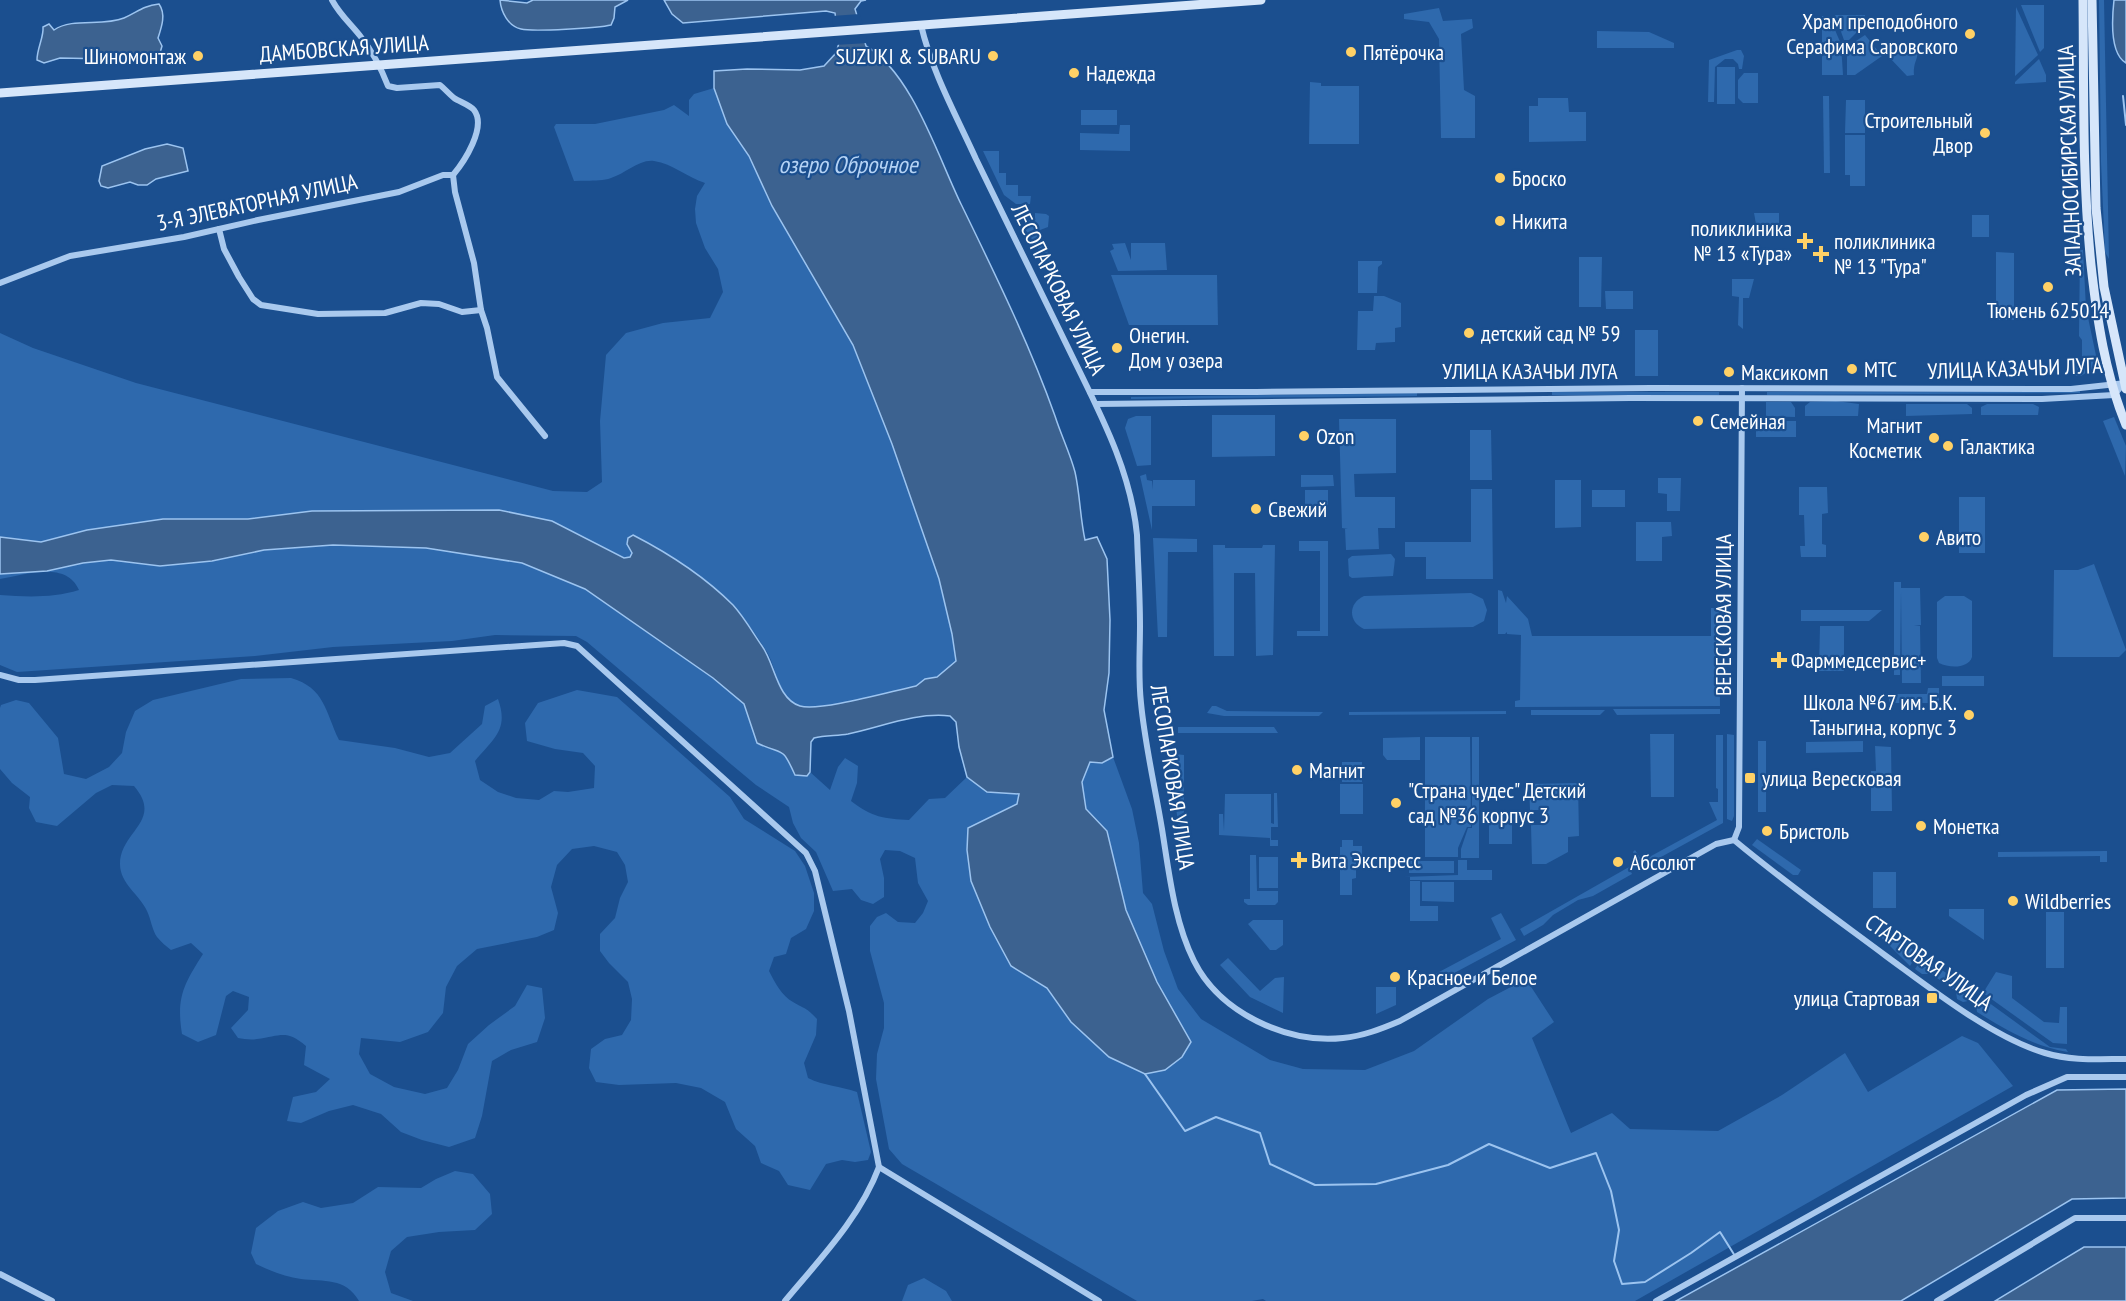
<svg xmlns="http://www.w3.org/2000/svg" width="2126" height="1301" viewBox="0 0 2126 1301" font-family="'PT Sans Narrow',sans-serif">
<style>
.green{fill:#2e69ad}
.water{fill:#3c6290;stroke:#9cc4f0;stroke-width:1.5}
.pier{fill:#1b4f8f}
.lines{fill:none;stroke-linecap:round;stroke-linejoin:round}
.stream{stroke:#9cc4f0;stroke-width:2}
.minor{stroke:#a9c9ee;stroke-width:6}
.secondary{stroke:#d6e6fa;stroke-width:9}
.poi-dot{fill:#ffd166;stroke:#1b4f8f;stroke-width:2}
.labels{text-anchor:middle;dominant-baseline:central;stroke-width:4.5;stroke-linejoin:round;paint-order:stroke}
.poi-label{font-size:22px;fill:#fff;stroke:#1b4f8f;text-anchor:start}
.street-label{font-size:22px;fill:#fff;stroke:#1b4f8f}
.water-label{font-size:24px;font-style:italic;fill:#b5d3f5;stroke:#1b4f8f}
</style>
<rect width="100%" height="100%" fill="#1b4f8f"/>
<g class="green">
<path d="M2099 0H2104L2109 259 2105 252 2101 162Z"/>
<path d="M2021 5H2044V48L2040 52Z"/>
<path d="M2016 7 2038 55 2015 76Z"/>
<path d="M1439 8 1443 21 1472 19 1473 28 1461 34 1464 90 1475 96V138H1441L1439 39 1429 22 1404 19V14Z"/>
<path d="M1865 15V24L1849 40H1844L1835 15Z"/>
<path d="M1822 16H1829L1841 44 1843 75H1822Z"/>
<path d="M1597 31 1649 32 1674 43V48H1597Z"/>
<path d="M1865 35 1882 56 1855 75H1847V55L1852 54 1855 49 1853 43Z"/>
<path d="M1910 41 1918 45C1919 60 1913 61 1914 75L1907 76 1889 57Z"/>
<path d="M1737 50H1741L1744 56 1742 69H1739L1738 64 1733 59H1725L1715 67 1714 102H1708L1709 60Z"/>
<path d="M2039 59 2046 75V82L2015 84V82Z"/>
<rect x="1717" y="67" width="18" height="37"/>
<path d="M1744 73H1758V103H1743L1738 98V80Z"/>
<path d="M1310 82 1321 83V86H1359V144H1309Z"/>
<path d="M714 88 727 124 749 156 772 206 853 345 892 444 939 579 952 634 956 662 937 677 925 679 916 686C889 692 829 710 803 707 779 704 777 669 767 652 749 623 726 593 697 574 675 560 650 550 628 538L627 544 632 553 630 557 624 558 552 521 499 510 312 511 248 519H163L87 530 41 542 0 537V333L33 348 136 383 553 491 587 492 602 482 600 421 606 355 626 333 663 323 710 318 723 292 718 269 705 248 696 223 695 209 697 196 705 183C687 177 673 164 654 161 639 159 625 174 611 178 600 182 586 180 574 181L554 127 556 124H595L664 110 674 105 689 116V100L694 94Z"/>
<path d="M1823 96H1829L1830 173H1824Z"/>
<path d="M1538 98H1568L1569 112H1586V141L1529 142V106H1538Z"/>
<path d="M1846 100H1865V133H1845Z"/>
<rect x="1081" y="110" width="36" height="15"/>
<path d="M1120 125H1130V151L1080 150V133L1119 134Z"/>
<path d="M1845 135H1865V186H1850V175H1845Z"/>
<path d="M983 151H999V173H1006V185H1018V196H1031L1030 204H1016L1004 195Z"/>
<path d="M1035 213 1046 214 1049 216 1048 227 1040 230 1051 262 1048 263 1025 229 1027 220 1035 219Z"/>
<path d="M1754 213H1779V235H1758Z"/>
<rect x="1972" y="215" width="17" height="22"/>
<path d="M1125 243 1131 260V243H1165L1167 270 1118 271 1110 251 1114 249 1112 244Z"/>
<path d="M2080 249 2083 250 2086 308 2098 365 2081 376H2074L2075 363H2082V340L2079 336Z"/>
<path d="M1996 252 2014 253V320H1996Z"/>
<path d="M1579 257H1602L1601 307H1579Z"/>
<path d="M1358 261H1382V264L1378 267 1377 293H1358Z"/>
<path d="M1111 275H1217L1218 325H1129Z"/>
<path d="M1732 279H1754L1749 298H1743V329L1738 325 1739 297 1732 296Z"/>
<path d="M1605 291H1633V309H1606Z"/>
<path d="M1374 296H1384L1401 303V327L1395 328V342L1376 343 1375 350H1357L1358 311H1373Z"/>
<rect x="1635" y="330" width="23" height="46"/>
<path d="M2080 391V393L1767 395V392Z"/>
<rect x="1552" y="392" width="167" height="3"/>
<path d="M1417 393V396L1131 399V397Z"/>
<path d="M1836 401 1859 404 1858 416H1805V406L1810 402Z"/>
<path d="M1766 402H1791L1795 408V417L1766 416Z"/>
<path d="M1906 404H1967L1972 408V414L1906 416Z"/>
<path d="M1987 404H2033L2039 407 2038 415H1981V407Z"/>
<path d="M1212 415H1275V456L1212 457Z"/>
<path d="M1136 416H1151V465L1137 466 1125 428 1128 419Z"/>
<path d="M2114 417 2126 446 2125 476 2103 421Z"/>
<path d="M1339 419H1396V473L1354 474 1355 497H1395V528H1378L1379 549 1346 550 1345 529H1348L1342 528Z"/>
<rect x="1756" y="421" width="40" height="16"/>
<path d="M1470 430H1491L1492 480H1470Z"/>
<path d="M1146 474 1147 480 1152 481V490L1153 480H1195V506H1152V530L1140 476Z"/>
<path d="M1301 475H1333L1334 486 1301 487Z"/>
<path d="M1658 478H1681L1680 511H1667V494L1658 493Z"/>
<path d="M1555 480H1581V527L1555 528Z"/>
<path d="M1799 487H1827L1828 513 1822 514V544L1826 545V557H1801L1800 546H1805L1804 515H1799Z"/>
<path d="M1471 489H1492L1493 579H1426V557H1405V542H1471Z"/>
<rect x="1305" y="490" width="23" height="22"/>
<rect x="1592" y="490" width="33" height="17"/>
<rect x="1959" y="497" width="26" height="56"/>
<path d="M1636 522H1671L1672 536 1662 537V561H1636Z"/>
<path d="M1153 538 1197 539V552H1168L1167 637H1158Z"/>
<path d="M1299 541H1328V636H1297V631H1320V551H1299Z"/>
<path d="M333 545 426 548 522 563 585 589 713 678 744 704 757 743C784 756 781 744 795 775L807 776 810 772 830 790 838 767 845 758 858 766 857 783 851 801C871 817 885 819 909 820L929 799 945 798 967 777 987 792 1019 794 1017 804 968 828 1011 966 1047 988 1071 1022 1191 1042 1157 982 1126 910 1107 831 1086 810 1082 782 1090 761 1102 763 1113 757 1132 809 1139 843 1143 893 1152 904 1164 951 1178 989 1201 1019 1270 1060 1303 1069 1365 1070 1414 1051 1488 999 1526 979 1554 1022 1532 1038 1571 1133 1612 1113 1630 1129 1718 1131 1782 1095 1845 1053 1868 1092 1962 1036 1978 1043 2013 1086 1635 1301H1266L1263 1299 1252 1301H1137L902 1164 889 1149 876 1079 877 1054 884 1028V1003L870 951V926L877 917 886 913 898 922 915 923 923 913 928 901 918 883 915 858 900 851 885 850 880 859 884 878V897L873 904 861 900 852 889 833 891 816 852 801 838 793 823 789 807 756 785 726 760 587 642 576 636 495 635 452 641 333 647 255 656 17 672 0 665V595C27 597 53 598 79 590 66 560 25 575 0 579V574L47 571 83 563 111 560 160 566 212 561 264 550Z"/>
<path d="M1213 545H1225V548H1262L1263 545H1275L1273 655 1256 656 1255 573H1234V656H1214Z"/>
<path d="M1391 554 1395 559 1393 576 1352 578 1349 576 1348 559 1352 556Z"/>
<path d="M2094 564 2126 650 2119 657H2053L2054 570H2078Z"/>
<path d="M1894 582H1901V588H1920L1921 625 1914 626H1920L1921 683H1902L1901 592 1900 675H1894Z"/>
<path d="M1498 590 1502 591 1506 603 1507 596 1528 619 1532 636H1711V608H1719L1720 706 1515 707V701L1520 700 1521 635 1507 634V632L1505 634H1498Z"/>
<path d="M1471 593 1483 599 1487 610 1484 621 1473 627 1364 629C1348 622 1348 603 1364 596Z"/>
<path d="M1945 596H1964L1972 601V657C1968 669 1949 668 1939 663L1937 658V602Z"/>
<path d="M1801 610H1882L1869 621H1801Z"/>
<path d="M1820 626H1844V671H1819Z"/>
<rect x="1942" y="676" width="42" height="10"/>
<path d="M291 678C325 688 325 711 339 740L395 748 429 757 450 753 482 724 485 706 498 699C509 730 494 738 475 761L480 780 498 792 516 798 539 800 554 791 568 792 594 788 595 766 583 753 555 749 527 741 525 723 538 703 577 690 617 697 730 797 744 819 795 851 805 866 814 893V911L806 929 791 938 786 954 774 957 769 971C775 983 782 996 793 1002 805 1009 807 1008 817 1019L816 1035 804 1063 808 1078C824 1086 840 1086 857 1092L871 1152 868 1160 855 1162 842 1160 826 1164 810 1190 788 1185 779 1171 761 1163 755 1146 736 1129 725 1102 701 1088 676 1083 619 1085 596 1082 589 1068 591 1049 605 1039 622 1035 631 1020 632 999 628 982 609 963 600 951V934L615 918 620 898 628 882 625 865 617 852 594 846 572 849 557 865 551 887 558 913 554 930 537 937 477 949 457 966 446 987 443 1013 428 1032 400 1042 361 1038 359 1054 370 1074 394 1087 425 1094 447 1088 458 1070 468 1044 489 1025 515 1006 527 985 542 988 545 1018 537 1042 511 1050 492 1061 482 1116 475 1138 449 1147 422 1140 401 1132 381 1114 353 1105 329 1111 301 1123 287 1121 293 1097 316 1092 330 1079 304 1065 306 1046C286 1029 281 1036 257 1039 251 1040 244 1039 238 1038L231 1028 248 1010 249 997 233 991 226 996 216 1035 198 1042 182 1034C176 997 184 984 203 954L191 943 171 950C166 946 161 942 157 937 152 930 151 919 147 911 140 895 120 884 120 864 120 831 164 821 134 786L112 785 96 793 57 826 36 822 29 808 30 797 12 783 0 769V708L1 705 16 700 29 703 58 738 64 774 86 779 109 767 122 753 126 732 135 711 153 700 241 679Z"/>
<path d="M1928 688H1939V703H1889V694H1927Z"/>
<path d="M1212 706H1216L1227 711 1323 712 1319 716H1224L1207 713Z"/>
<path d="M1613 709H1720V714L1617 715Z"/>
<path d="M1531 710H1605L1600 715H1531Z"/>
<path d="M1506 711V714L1349 715V712Z"/>
<path d="M1178 727H1274L1278 733H1178Z"/>
<path d="M1650 734H1674V797H1651Z"/>
<path d="M1727 734 1734 735V816L1732 821 1727 819Z"/>
<path d="M1716 735H1723V823L1641 868 1633 852 1635 850 1642 861 1717 820 1709 802H1718V789L1716 788Z"/>
<path d="M1420 737V760H1387L1383 755V738Z"/>
<path d="M1425 737H1470L1471 827H1467L1458 848V857H1425Z"/>
<path d="M1472 737H1479V858H1461V849L1468 828H1472Z"/>
<rect x="1758" y="741" width="8" height="71"/>
<path d="M1863 741V752L1806 753V742Z"/>
<path d="M1875 746 1891 747 1892 811H1871V771H1876Z"/>
<path d="M1175 754 1184 755V831H1179L1174 791Z"/>
<rect x="1342" y="762" width="20" height="20"/>
<path d="M1578 783 1579 836 1568 837V852L1546 864H1532L1531 825H1544V810H1530L1529 784Z"/>
<rect x="1340" y="784" width="23" height="30"/>
<path d="M1274 793H1277L1278 827H1271V840H1278V846H1270V838L1219 835V814H1223L1224 831 1225 794H1271V823L1274 824Z"/>
<path d="M1512 819V844H1489V820Z"/>
<path d="M1757 839 1801 870 1798 875H1793L1752 845Z"/>
<path d="M1342 840H1353V846H1362V855H1356V878L1352 879V895H1340V847H1342Z"/>
<path d="M2107 851V862H2100V856L1998 857V852Z"/>
<path d="M1250 855H1256L1257 891H1278V902L1275 905H1248L1244 902V899H1250Z"/>
<rect x="1259" y="857" width="19" height="31"/>
<path d="M1458 860H1467V870H1492V880H1410V877H1404L1458 875Z"/>
<rect x="1409" y="861" width="45" height="12"/>
<path d="M1629 867 1632 874 1593 896 1578 900 1553 915 1543 925 1524 936 1520 929Z"/>
<rect x="1873" y="872" width="23" height="36"/>
<path d="M1410 881H1420V906H1438V921H1410Z"/>
<path d="M1422 882H1454V902L1422 901Z"/>
<path d="M1949 909H1984V940L1949 916Z"/>
<rect x="2046" y="912" width="18" height="56"/>
<path d="M1501 913 1516 940 1428 987 1424 980 1501 939 1491 918Z"/>
<path d="M1253 920H1283V945L1276 950H1270L1248 924Z"/>
<path d="M1884 930 1918 953 1910 966 1880 936Z"/>
<path d="M1923 957 1974 992 1968 1001 1963 1002 1957 999 1956 991 1931 974H1922L1915 969Z"/>
<path d="M1228 958 1260 991 1275 978 1284 977 1283 1013 1250 997 1220 965Z"/>
<path d="M1996 972 2012 976V998L2044 1022 2059 1023 2060 1007H2067V1044L2053 1043 1983 993Z"/>
<path d="M1376 987H1396V1005L1376 1014Z"/>
<path d="M1981 997 2050 1047 2066 1049 2068 1052C2033 1046 2006 1030 1977 1012L1976 1005Z"/>
<path d="M455 1171 473 1174 490 1194 492 1214 475 1230 439 1232 407 1237 391 1251 385 1272 391 1293 413 1301H359C345 1277 324 1282 301 1279 285 1277 271 1271 256 1264L251 1253 256 1228 278 1211 303 1202 321 1208 353 1203 378 1187 421 1188 436 1179Z"/>
<path d="M924 1278 946 1291 952 1301H902L908 1285Z"/>
</g>
<g class="water">
<path d="M500 0 527 3 533 0H628L615 7 614 18 611 25C599 28 533 32 521 29 508 26 501 12 500 0Z"/>
<path d="M664 0H866L861 1 855 9 866 46C912 73 938 157 961 204 995 274 1029 343 1055 416 1061 435 1070 453 1075 472 1080 494 1080 517 1085 540L1097 537 1107 559 1110 620 1109 673 1104 710 1113 757 1102 763 1090 762 1082 782 1086 809 1107 831 1126 910 1157 982 1191 1042 1182 1057 1165 1070 1145 1074 1109 1057 1071 1022 1047 988 1011 966 990 927 971 881 967 850 968 828 1017 804 1019 794 987 792 967 777 959 747 956 722 950 716C916 712 881 727 848 734 837 736 825 735 814 738L811 742 810 772 807 776 795 775C781 744 784 756 757 743L744 704 713 678 585 589 522 563 426 548 333 545 264 550 212 561 160 566 111 560 83 563 47 571 0 574V537L41 542 87 530 163 519H248L312 511 499 510 552 521 624 558 630 557 632 553 627 544 628 538 633 535C668 553 705 577 733 605 744 617 753 633 762 646 775 664 777 699 800 706 819 712 892 691 916 686L925 679 937 677 956 661 952 634 939 579 892 444 853 345 772 206 749 156 727 124 714 88V71L747 69 800 70 824 66 836 53 839 43 835 13 826 11 683 23 672 14Z"/>
<path d="M2114 0H2126V63C2109 53 2112 18 2114 0Z"/>
<path d="M159 4C166 14 162 26 158 38L162 46 160 53 110 59 60 58 44 63 37 60C37 48 44 37 43 27L49 24 54 30C73 17 102 27 124 18 138 12 142 6 159 4Z"/>
<path d="M167 144 183 148 188 171 156 179 147 185H138L130 182 108 188 101 186 99 181 102 166 145 149Z"/>
<path d="M2126 1089V1198L2072 1199 1901 1301H1676L2057 1090Z"/>
<path d="M2084 1247H2126V1301H1995Z"/>
</g>
<path class="pier" d="M860 14 868 43 835 45 832 16Z"/>
<g class="lines">
<g class="stream">
<path d="M2123 96 2126 125"/>
<path d="M1145 1074 1185 1131 1216 1117 1260 1133 1270 1164 1315 1185 1376 1184 1448 1165 1489 1144 1550 1168 1596 1153 1611 1191 1619 1230 1614 1261 1622 1284 1645 1282 1691 1253 1720 1232 1735 1256"/>
</g>
<g class="minor">
<path d="M921 25C932 72 956 115 976 159 1009 228 1043 296 1076 364 1103 419 1131 473 1137 535 1138 565 1140 595 1140 626 1140 651 1138 677 1141 703 1145 745 1155 787 1162 829 1169 872 1174 921 1194 961 1220 1013 1287 1044 1343 1038 1363 1036 1381 1029 1400 1021L1716 844 1734 840"/>
<path d="M453 175 455 192 474 263 481 310 487 328 497 377 545 436"/>
<path d="M219 229 224 249 239 277 253 299 261 305 318 314 385 313 421 303 439 304 462 312 481 310"/>
<path d="M0 283 70 256 184 237 258 220 399 192 443 175H453C464 162 487 127 474 110 470 105 460 102 454 98 449 94 445 89 440 85L397 88 388 86C381 68 373 52 361 37 351 24 340 15 332 0"/>
<path d="M1090 392H1256L1651 388 2071 389 2126 383"/>
<path d="M1096 404 1630 398 2042 399 2114 395 2124 383"/>
<path d="M0 675 19 680H35L564 643 577 646 806 853 815 871 849 1011 879 1167C860 1218 819 1260 785 1301"/>
<path d="M1734 840C1783 881 1835 918 1886 956 1930 988 1993 1038 2045 1053 2071 1061 2099 1059 2126 1059"/>
<path d="M1734 840 1739 827 1742 388"/>
<path d="M879 1167 1099 1301"/>
<path d="M0 1274 52 1301"/>
<path d="M1656 1301 2026 1095 2067 1077H2126"/>
<path d="M1937 1301 2075 1218H2126"/>
</g>
<g class="secondary">
<path d="M2083 0C2084 88 2082 177 2091 265 2097 319 2105 374 2126 425"/>
<path d="M2092 0 2096 208 2104 287 2126 389"/>
<path d="M0 93 1261 0"/>
</g>
</g>
<g class="poi-dot">
<circle cx="1970" cy="34" r="6"/>
<circle cx="1351" cy="52" r="6"/>
<circle cx="198" cy="56" r="6"/>
<circle cx="993" cy="56" r="6"/>
<circle cx="1074" cy="73" r="6"/>
<circle cx="1985" cy="133" r="6"/>
<circle cx="1500" cy="178" r="6"/>
<circle cx="1500" cy="221" r="6"/>
<path d="M1802 232h6v6h6v6h-6v6h-6v-6h-6v-6h6z"/>
<path d="M1818 245h6v6h6v6h-6v6h-6v-6h-6v-6h6z"/>
<circle cx="2048" cy="287" r="6"/>
<circle cx="1469" cy="333" r="6"/>
<circle cx="1117" cy="348" r="6"/>
<circle cx="1852" cy="369" r="6"/>
<circle cx="1729" cy="372" r="6"/>
<circle cx="1698" cy="421" r="6"/>
<circle cx="1304" cy="436" r="6"/>
<circle cx="1934" cy="438" r="6"/>
<circle cx="1948" cy="446" r="6"/>
<circle cx="1256" cy="509" r="6"/>
<circle cx="1924" cy="537" r="6"/>
<path d="M1776 651h6v6h6v6h-6v6h-6v-6h-6v-6h6z"/>
<circle cx="1969" cy="715" r="6"/>
<circle cx="1297" cy="770" r="6"/>
<rect x="1744" y="772" width="12" height="12" rx="3"/>
<circle cx="1396" cy="803" r="6"/>
<circle cx="1921" cy="826" r="6"/>
<circle cx="1767" cy="831" r="6"/>
<path d="M1296 851h6v6h6v6h-6v6h-6v-6h-6v-6h6z"/>
<circle cx="1618" cy="862" r="6"/>
<circle cx="2013" cy="901" r="6"/>
<circle cx="1395" cy="977" r="6"/>
<rect x="1926" y="992" width="12" height="12" rx="3"/>
</g>
<g class="labels">
<g class="poi-label">
<text x="1958" y="21" text-anchor="end">Храм преподобного<tspan x="1958" dy="25">Серафима Саровского</tspan></text>
<text x="1363" y="52">Пятёрочка</text>
<text x="186" y="56" text-anchor="end">Шиномонтаж</text>
<text x="981" y="56" text-anchor="end">SUZUKI &amp; SUBARU</text>
<text x="1086" y="73">Надежда</text>
<text x="1973" y="120" text-anchor="end">Строительный<tspan x="1973" dy="25">Двор</tspan></text>
<text x="1512" y="178">Броско</text>
<text x="1512" y="221">Никита</text>
<text x="1792" y="228" text-anchor="end">поликлиника<tspan x="1792" dy="25">№ 13 «Тура»</tspan></text>
<text x="1834" y="241">поликлиника<tspan x="1834" dy="25">№ 13 "Тура"</tspan></text>
<text x="2048" y="310" text-anchor="middle">Тюмень 625014</text>
<text x="1481" y="333">детский сад № 59</text>
<text x="1129" y="335">Онегин.<tspan x="1129" dy="25">Дом у озера</tspan></text>
<text x="1864" y="369">МТС</text>
<text x="1741" y="372">Максикомп</text>
<text x="1710" y="421">Семейная</text>
<text x="1922" y="425" text-anchor="end">Магнит<tspan x="1922" dy="25">Косметик</tspan></text>
<text x="1316" y="436">Ozon</text>
<text x="1960" y="446">Галактика</text>
<text x="1268" y="509">Свежий</text>
<text x="1936" y="537">Авито</text>
<text x="1791" y="660">Фарммедсервис+</text>
<text x="1957" y="702" text-anchor="end">Школа №67 им. Б.К.<tspan x="1957" dy="25">Таныгина, корпус 3</tspan></text>
<text x="1309" y="770">Магнит</text>
<text x="1762" y="778">улица Вересковая</text>
<text x="1408" y="790">"Страна чудес" Детский<tspan x="1408" dy="25">сад №36 корпус 3</tspan></text>
<text x="1933" y="826">Монетка</text>
<text x="1779" y="831">Бристоль</text>
<text x="1311" y="860">Вита Экспресс</text>
<text x="1630" y="862">Абсолют</text>
<text x="2025" y="901">Wildberries</text>
<text x="1407" y="977">Красное и Белое</text>
<text x="1920" y="998" text-anchor="end">улица Стартовая</text>
</g>
<g class="street-label">
<text transform="translate(344 48) rotate(-4)">ДАМБОВСКАЯ УЛИЦА</text>
<text transform="translate(2069 161) rotate(-92)">ЗАПАДНОСИБИРСКАЯ УЛИЦА</text>
<text transform="translate(257 202) rotate(-12)">3-Я ЭЛЕВАТОРНАЯ УЛИЦА</text>
<text transform="translate(1059 289) rotate(64)">ЛЕСОПАРКОВАЯ УЛИЦА</text>
<text transform="translate(2015 368) rotate(-2)">УЛИЦА КАЗАЧЬИ ЛУГА</text>
<text x="1530" y="371">УЛИЦА КАЗАЧЬИ ЛУГА</text>
<text transform="translate(1723 615) rotate(-90)">ВЕРЕСКОВАЯ УЛИЦА</text>
<text transform="translate(1173 777) rotate(81)">ЛЕСОПАРКОВАЯ УЛИЦА</text>
<text transform="translate(1929 962) rotate(35)">СТАРТОВАЯ УЛИЦА</text>
</g>
<g class="water-label">
<text x="848" y="164">озеро Оброчное</text>
</g>
</g>
</svg>
